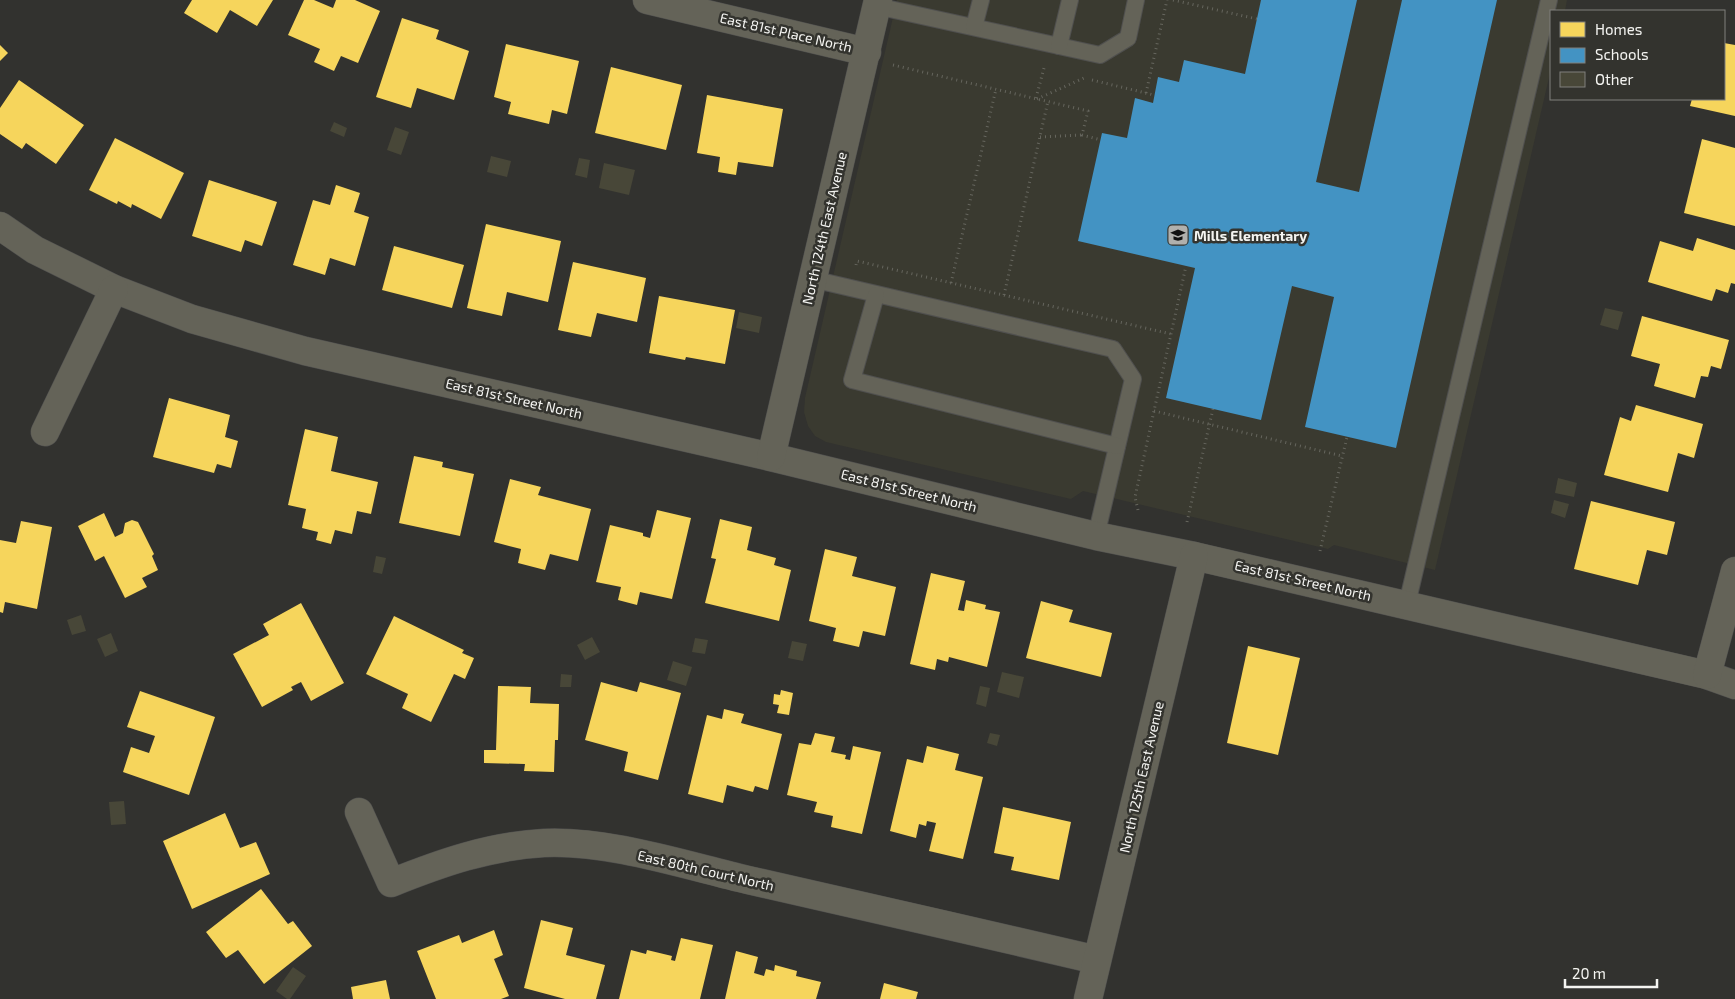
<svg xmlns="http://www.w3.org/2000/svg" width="1735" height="999" viewBox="0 0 1735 999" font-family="'Exo 2',sans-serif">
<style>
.built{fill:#3a3a30}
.homes{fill:#f6d55c}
.schools{fill:#4393c3}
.building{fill:#484738}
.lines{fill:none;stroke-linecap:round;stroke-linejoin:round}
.service-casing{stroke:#50504f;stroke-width:18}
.minor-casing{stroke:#50504f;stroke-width:29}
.path{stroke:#66665e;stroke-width:3;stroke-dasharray:1 4;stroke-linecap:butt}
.service{stroke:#646358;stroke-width:16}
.minor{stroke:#646358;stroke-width:28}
.labels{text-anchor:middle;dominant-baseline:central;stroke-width:5;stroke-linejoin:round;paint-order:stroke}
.street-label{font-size:14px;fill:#f4f4f1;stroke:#33332e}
.poi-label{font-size:14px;font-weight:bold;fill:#f4f4f1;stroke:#33332e;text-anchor:start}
</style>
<rect width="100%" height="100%" fill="#32322f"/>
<path class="built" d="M897 0H1567L1565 11H1551V69L1435 570 1334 545 1328 549 1083 491 1071 499 826 442 815 436 808 426 804 412 805 398Z"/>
<g class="homes">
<path d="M192 0H273L257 26 230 10 217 33 184 13Z"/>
<path d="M304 0H314L333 8 336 0H355L380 11 358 63 341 56 334 71 314 62 320 49 288 35Z"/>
<path d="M402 18 439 30 436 39 469 51 454 100 417 88 411 108 376 97Z"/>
<path d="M1724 43 1735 45V116L1690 106 1692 99H1724Z"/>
<path d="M506 44 579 61 567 114 552 110 549 124 508 114 511 102 494 97Z"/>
<path d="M0 45 8 53 0 61Z"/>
<path d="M611 67 682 85 666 150 595 133Z"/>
<path d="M19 80 84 125 56 164 26 143 22 149 0 134V108Z"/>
<path d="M707 95 783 109 773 167 738 162 736 175 718 172 720 157 697 153Z"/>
<path d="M115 138 184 173 161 219 132 204 131 208 118 201 117 204 89 190Z"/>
<path d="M1702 139 1735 148V226L1684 213Z"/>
<path d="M209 180 277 202 262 246 245 240 241 252 192 236Z"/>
<path d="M336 185 360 193 354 212 369 217 355 266 330 258 325 275 293 265 313 200 330 205Z"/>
<path d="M486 224 561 241 548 302 507 292 502 316 467 308Z"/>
<path d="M1697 238 1735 250V284L1731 283 1728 293 1716 289 1712 301 1648 282 1660 241 1693 251Z"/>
<path d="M394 246 464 265 452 308 382 290Z"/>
<path d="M573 262 646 278 637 322 597 313 591 337 558 330Z"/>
<path d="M659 296 735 310 725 364 686 357 685 360 649 353Z"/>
<path d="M1642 316 1729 340 1721 369 1711 366 1708 377 1701 376 1695 398 1654 386 1660 364 1631 356Z"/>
<path d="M169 398 230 415 225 437 238 441 231 468 217 464 214 473 153 457Z"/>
<path d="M1636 405 1703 424 1694 458 1678 453 1668 492 1604 475 1620 417 1631 421Z"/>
<path d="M305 429 338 437 331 471 378 482 371 514 357 511 352 534 335 530 331 544 316 540 318 532 302 528 306 509 288 505Z"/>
<path d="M414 456 443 462 442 467 474 474 460 536 399 523Z"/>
<path d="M510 479 541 487 538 495 591 509 578 561 550 554 545 570 518 563 521 549 494 542Z"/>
<path d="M1591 501 1675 522 1667 555 1647 550 1638 585 1574 569Z"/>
<path d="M657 510 691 518 672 599 640 592 637 605 618 600 621 587 596 582 610 525 643 533V536L650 538Z"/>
<path d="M104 513 115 537 123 533 125 523 132 520 138 522 154 554 152 556 158 570 142 578 147 587 125 598 104 556 95 561 78 526Z"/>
<path d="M720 519 752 527 747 550 776 558 774 565 791 570 779 621 705 603 716 559 711 558Z"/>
<path d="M21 521 52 527 37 609 5 602 3 613 0 612V540L16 543Z"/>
<path d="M825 549 857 557 852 576 896 587 885 636 863 631 859 647 833 641 836 628 809 621Z"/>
<path d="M931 573 965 581 958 610 964 611 966 600 986 605 985 609 1000 612 987 667 949 657 948 662 937 659 935 670 910 664Z"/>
<path d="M1041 601 1073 610 1069 622 1112 633 1101 677 1026 658Z"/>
<path d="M301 603 344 683 311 701 301 682 291 687 293 690 262 707 233 654 269 635 263 624Z"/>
<path d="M394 616 464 650 462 653 474 658 465 679 454 674 431 722 402 708 408 694 366 674Z"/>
<path d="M1248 646 1300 658 1278 755 1227 743Z"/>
<path d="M601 682 637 692 640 682 681 693 658 780 624 771 628 752 585 740Z"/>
<path d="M498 686 531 687 530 703 559 704 558 740H555L554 772 524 771 525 764 484 763V750H496Z"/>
<path d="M781 690 793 693 789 715 777 713 779 705 773 704 774 694 780 695Z"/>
<path d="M140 691 215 717 189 795 123 772 131 747 149 753 155 736 127 727Z"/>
<path d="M724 709 744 714 741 723 782 734 768 790 755 786 753 792 727 785 723 803 688 794 707 715 722 719Z"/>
<path d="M815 733 835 737 831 752 846 755 845 759 850 760 853 746 881 752 862 834 831 827 833 816 814 812 817 802 787 795 799 743 811 745Z"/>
<path d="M927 746 959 754 955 770 983 777 963 859 929 851 936 823 927 821 926 826 919 824 916 838 890 831 907 759 923 763Z"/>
<path d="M1003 807 1071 822 1059 880 1011 870 1014 857 994 853Z"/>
<path d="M225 813 240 848 256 842 270 874 192 909 163 841Z"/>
<path d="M261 889 288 924 293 921 312 946 264 984 238 950 226 958 206 932Z"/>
<path d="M541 920 573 928 566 955 605 965 596 999H565L524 988Z"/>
<path d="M494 930 503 955 494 959 509 996 501 999H436L417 951 459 935 462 943Z"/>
<path d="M681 938 713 945 700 999H619L631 950 646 954 647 950 672 956 671 960 675 961Z"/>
<path d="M736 951 758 957 754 973 764 976 766 969 774 971 775 965 797 971 796 976 821 982 816 999H725Z"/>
<path d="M386 980 390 999H353L351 987Z"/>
<path d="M884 983 918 992 916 999H880Z"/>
</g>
<path class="schools" d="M1261 0H1357L1316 182 1359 192 1402 0H1497L1396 448 1305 427 1334 297 1292 286 1261 420 1166 398 1195 268 1078 241 1102 133 1127 138 1135 98 1153 103 1158 77 1179 82 1184 60 1245 74Z"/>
<g class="building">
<path d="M334 122 347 128 344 137 330 131Z"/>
<path d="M395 127 409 132 401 155 387 150Z"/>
<path d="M491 156 511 161 507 177 487 172Z"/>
<path d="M579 158 590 160 587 178 575 175Z"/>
<path d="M604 163 635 170 629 195 599 188Z"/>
<path d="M1605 308 1623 312 1618 330 1600 325Z"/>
<path d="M739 312 762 317 759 333 736 328Z"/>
<path d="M1558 478 1577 483 1574 497 1555 493Z"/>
<path d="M1554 500 1569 504 1565 518 1551 513Z"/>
<path d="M376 556 386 558 382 574 373 572Z"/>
<path d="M81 615 86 631 72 635 67 620Z"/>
<path d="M111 633 118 651 105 657 97 639Z"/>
<path d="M592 637 600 652 585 660 577 645Z"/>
<path d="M695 638 708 640 705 654 692 652Z"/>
<path d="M792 641 807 644 803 661 788 658Z"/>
<path d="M673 661 692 667 686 686 667 680Z"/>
<path d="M1002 672 1024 677 1019 698 997 692Z"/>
<path d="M561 674 572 675 571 687H560Z"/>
<path d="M980 686 990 688 986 707 976 704Z"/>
<path d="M990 733 1000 735 997 746 987 743Z"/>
<path d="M124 801 126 824 111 825 109 802Z"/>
<path d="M293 967 306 976 290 999H287L276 991Z"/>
</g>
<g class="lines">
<g class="service-casing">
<g id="service">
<path d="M876 6 1100 55 1128 38 1136 0"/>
<path d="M974 27 981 0"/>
<path d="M1059 46 1070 0"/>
<path d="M812 279 1113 349 1133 379 1096 536"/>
<path d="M876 295 852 380 1117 446"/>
<path d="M1407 604 1549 0"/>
</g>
</g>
<g class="minor-casing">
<g id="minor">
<path d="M647 0 867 52"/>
<path d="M0 226 35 250 114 289 192 319 305 351 771 457 1096 536 1194 556 1707 675 1735 685"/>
<path d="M45 432 114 289"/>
<path d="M771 457 878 0"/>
<path d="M1707 675 1735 571"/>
<path d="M359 812 391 883C441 863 489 846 544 843 609 840 684 865 748 880 864 906 981 933 1097 960"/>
<path d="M1088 999 1194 556"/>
</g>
</g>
<g class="path">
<path d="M1173 0 1257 19"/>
<path d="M893 65 1088 111 1082 135 1101 140"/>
<path d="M1092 80 1154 95"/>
<path d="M1146 93 1167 0"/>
<path d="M1036 98 1044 68"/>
<path d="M1037 99 1084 78"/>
<path d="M1040 137 1082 135"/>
<path d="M856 265 857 261 1171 334"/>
<path d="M951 283 996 89"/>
<path d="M1004 295 1048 101"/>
<path d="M1154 411 1342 456"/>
<path d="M1138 510 1135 497 1186 266"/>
<path d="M1187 522 1213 409"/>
<path d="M1320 551 1347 437"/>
</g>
<use href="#service" class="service"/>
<use href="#minor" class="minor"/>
</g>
<defs>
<g id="school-square" transform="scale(1.125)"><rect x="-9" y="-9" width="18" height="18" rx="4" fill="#b0b0ad" stroke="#33332e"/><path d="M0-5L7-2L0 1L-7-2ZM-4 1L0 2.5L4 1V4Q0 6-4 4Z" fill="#111"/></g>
</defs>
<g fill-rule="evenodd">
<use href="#school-square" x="1178" y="235"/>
</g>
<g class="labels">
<g class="street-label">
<text transform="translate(786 32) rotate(13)">East 81st Place North</text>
<text transform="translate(824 228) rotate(-77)">North 124th East Avenue</text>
<text transform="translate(514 398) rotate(13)">East 81st Street North</text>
<text transform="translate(909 490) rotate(14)">East 81st Street North</text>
<text transform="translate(1303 580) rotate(13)">East 81st Street North</text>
<text transform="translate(1141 777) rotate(-77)">North 125th East Avenue</text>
<text transform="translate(706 870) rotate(13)">East 80th Court North</text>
</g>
<g class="poi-label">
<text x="1194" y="235">Mills Elementary</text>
</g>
</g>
<rect x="1550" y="10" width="175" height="90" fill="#33332e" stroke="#80807c"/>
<rect x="1560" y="22" width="25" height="15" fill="#f6d55c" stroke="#80807c"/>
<text x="1595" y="35" font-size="15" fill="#f4f4f1">Homes</text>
<rect x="1560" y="48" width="25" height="15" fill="#4393c3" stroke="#80807c"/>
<text x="1595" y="60" font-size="15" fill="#f4f4f1">Schools</text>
<rect x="1560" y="72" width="25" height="15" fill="#484738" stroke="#80807c"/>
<text x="1595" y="85" font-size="15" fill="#f4f4f1">Other</text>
<path d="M1565 979v8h92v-8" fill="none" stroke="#f4f4f1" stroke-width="2.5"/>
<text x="1572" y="979" font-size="15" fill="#f4f4f1" stroke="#33332e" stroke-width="4" paint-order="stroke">20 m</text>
</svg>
